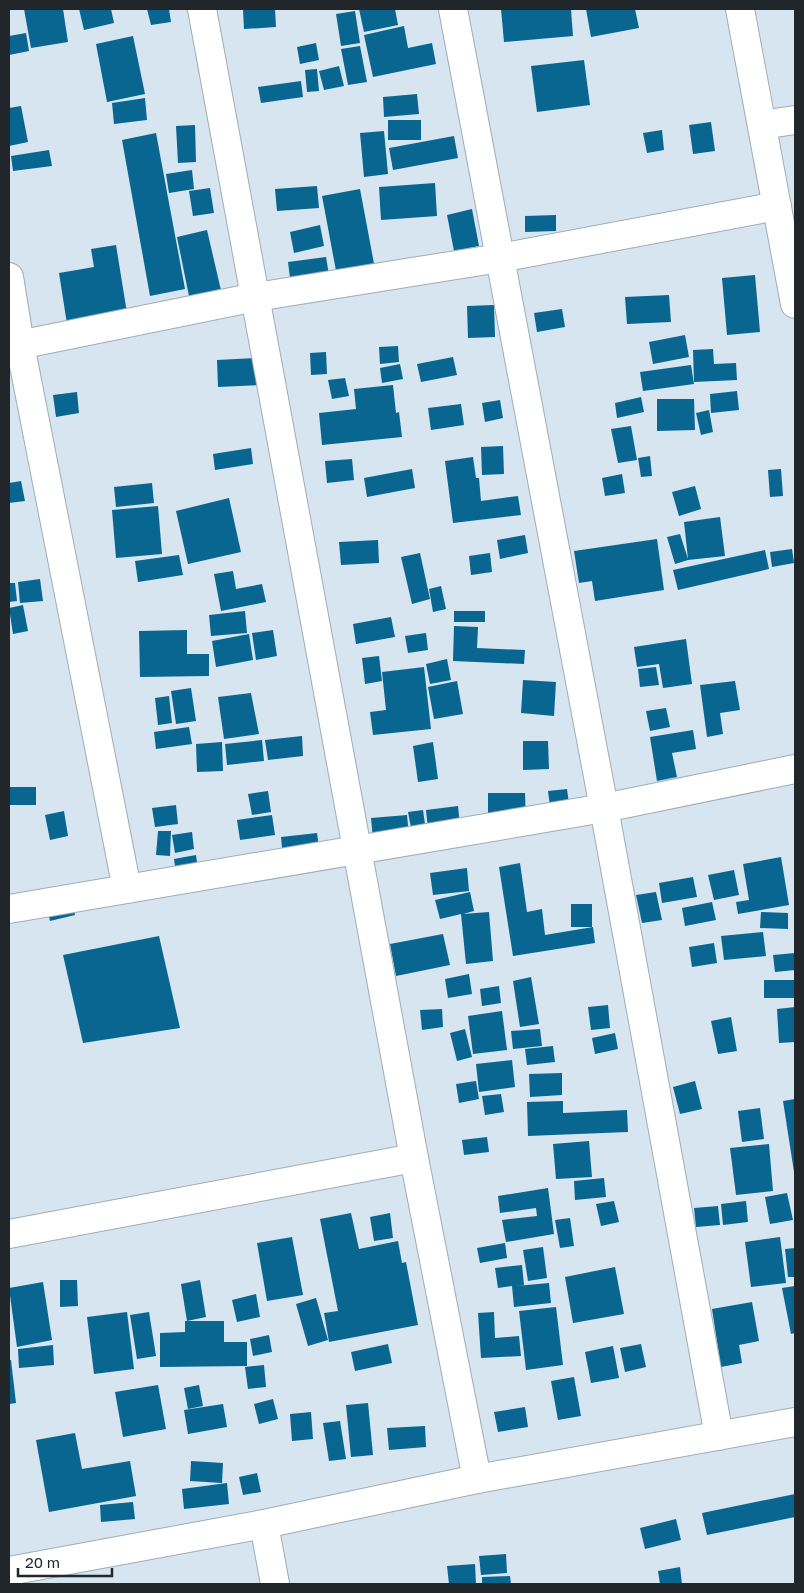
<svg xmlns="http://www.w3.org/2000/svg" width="804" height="1593" viewBox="0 0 804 1593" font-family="'Golos Text',sans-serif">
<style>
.building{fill:#086690}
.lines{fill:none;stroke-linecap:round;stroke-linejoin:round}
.minor-casing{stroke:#9eadb7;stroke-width:30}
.minor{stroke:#fff;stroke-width:28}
</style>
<rect width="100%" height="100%" fill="#d6e5f0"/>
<g class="building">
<path d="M24 9H63L68 42 31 48Z"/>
<path d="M79 9H111L114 23 84 30Z"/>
<path d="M147 9H169L171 22 151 25Z"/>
<path d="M275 9 276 27 244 29 243 10Z"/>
<path d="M359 9H395L398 25 364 32Z"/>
<path d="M501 9H571L573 36 504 42Z"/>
<path d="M586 9H635L639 28 591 37Z"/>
<path d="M355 11 360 43 341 46 336 14Z"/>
<path d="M404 26 408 48 432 43 436 64 373 77 364 35Z"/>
<path d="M26 33 29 51 9 55V36Z"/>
<path d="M133 36 145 94 107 102 96 44Z"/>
<path d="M316 43 319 60 300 64 297 47Z"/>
<path d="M360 46 367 82 348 85 341 49Z"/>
<path d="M584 60 590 105 537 112 531 66Z"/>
<path d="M339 66 344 86 324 90 319 71Z"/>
<path d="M317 69 319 91 307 92 305 70Z"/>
<path d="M301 81 303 97 261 103 258 87Z"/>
<path d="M417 94 419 114 384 117 383 97Z"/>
<path d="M145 98 147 120 114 124 112 103Z"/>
<path d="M21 106 28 142 9 146V108Z"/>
<rect x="388" y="120" width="33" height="20"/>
<path d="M711 122 715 151 693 154 689 125Z"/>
<path d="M195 125 196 162 178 163 176 126Z"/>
<path d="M662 130 664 150 647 153 643 133Z"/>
<path d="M384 131 388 174 364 177 360 133Z"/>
<path d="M156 133 185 289 150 296 122 140Z"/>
<path d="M454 136 458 158 393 170 389 148Z"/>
<path d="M49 150 52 166 13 171 11 156Z"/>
<path d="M192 170 194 189 169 193 166 174Z"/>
<path d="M435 183 437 216 381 220 379 187Z"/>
<path d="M317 186 319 208 277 211 275 189Z"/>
<path d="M210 188 214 213 193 216 189 191Z"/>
<path d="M360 189 375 269 337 276 322 196Z"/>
<path d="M472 209 479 246 454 251 447 215Z"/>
<path d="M556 215V231L525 232V216Z"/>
<path d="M320 225 324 246 294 253 290 232Z"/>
<path d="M207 230 223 299 191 306 177 237Z"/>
<path d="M116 245 127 313 67 324 59 273 94 267 91 249Z"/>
<path d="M326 257 330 281 291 286 288 262Z"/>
<path d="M755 275 760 332 727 335 722 278Z"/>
<path d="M669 295 671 322 627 324 625 297Z"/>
<path d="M494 305 495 337 468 338 467 306Z"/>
<path d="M562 309 565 327 537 332 534 313Z"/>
<path d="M685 335 689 357 653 364 649 342Z"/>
<path d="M398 346 399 362 380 364 379 347Z"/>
<path d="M713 349 714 364 736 363 737 380 694 382 693 350Z"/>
<path d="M326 352 327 374 311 375 310 353Z"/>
<path d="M453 357 457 375 421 382 417 364Z"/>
<path d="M258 358 259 385 218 387 217 360Z"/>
<path d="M400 364 403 379 382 383 380 368Z"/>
<path d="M691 365 694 384 643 391 640 372Z"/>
<path d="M345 378 349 396 332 399 328 380Z"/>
<path d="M393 385 396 413 399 412 402 437 322 445 319 413 356 409 354 389Z"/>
<path d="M737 391 739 410 711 413 710 394Z"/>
<path d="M77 392 79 413 56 417 53 395Z"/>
<path d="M641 397 644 412 617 418 615 403Z"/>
<path d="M657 399H694L695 430 657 431Z"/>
<path d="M500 400 503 418 485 422 482 403Z"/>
<path d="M461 404 464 425 431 430 428 408Z"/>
<path d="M709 410 713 432 701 435 696 413Z"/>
<path d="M631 426 637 460 618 463 611 429Z"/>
<path d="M503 446 504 474 482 475 481 447Z"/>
<path d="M251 448 253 464 215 470 213 454Z"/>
<path d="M650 456 652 476 641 477 638 458Z"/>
<path d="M473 457 476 478H479L481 501 518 496 521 515 453 523 445 461Z"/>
<path d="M352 459 354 480 327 483 325 461Z"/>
<path d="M412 469 415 488 367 497 364 478Z"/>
<path d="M781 469 783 496 770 497 768 470Z"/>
<path d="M622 474 625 493 605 496 602 478Z"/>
<path d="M21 481 25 501 9 503V483Z"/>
<path d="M152 483 154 503 116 507 114 487Z"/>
<path d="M695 486 701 509 679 516 672 492Z"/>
<path d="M229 498 241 552 188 564 176 511Z"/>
<path d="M158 506 162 554 116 558 112 510Z"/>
<path d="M720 517 725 556 688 560 675 564 667 537 680 534 688 559 684 522Z"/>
<path d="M525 535 528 553 500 559 497 540Z"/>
<path d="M657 539 664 590 595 601 592 581 579 583 574 551Z"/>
<path d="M378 540 379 563 341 565 339 542Z"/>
<path d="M792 549 794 563 772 567 770 552Z"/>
<path d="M765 550 769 569 678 590 673 570Z"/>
<path d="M420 553 430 599 412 604 401 557Z"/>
<path d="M490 553 492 572 471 575 469 556Z"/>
<path d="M179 555 183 575 138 582 135 561Z"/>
<path d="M233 571 236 589 262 584 266 602 221 611 214 574Z"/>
<path d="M40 579 43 601 20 603 18 582Z"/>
<path d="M9 583H15L17 601 9 602Z"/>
<path d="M441 586 446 609 433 612 429 589Z"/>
<path d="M23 605 28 631 13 634 9 608Z"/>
<path d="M245 611 247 633 211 636 209 615Z"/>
<rect x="454" y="611" width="31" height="11"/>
<path d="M391 617 395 637 356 644 353 624Z"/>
<path d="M454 626 478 627 477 648 525 650 524 664 453 661Z"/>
<path d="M187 630V654H209V676L140 677 139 631Z"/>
<path d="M273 630 277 656 256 660 252 633Z"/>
<path d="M426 633 428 650 408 653 405 636Z"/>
<path d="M249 634 253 660 216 667 212 641Z"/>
<path d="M686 639 692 684 663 688 659 664 637 667 634 647Z"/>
<path d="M379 656 382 681 365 684 362 658Z"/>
<path d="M447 659 451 680 430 684 426 664Z"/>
<path d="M424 667 431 729 373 735 370 712 386 710 382 672Z"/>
<path d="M656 667 659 685 640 687 638 669Z"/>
<path d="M523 680 556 682 554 716 521 713Z"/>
<path d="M457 681 463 714 434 719 428 687Z"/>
<path d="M735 681 740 710 720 713 723 734 707 737 700 685Z"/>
<path d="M191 688 196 721 176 724 171 691Z"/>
<path d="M251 693 259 734 224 739 218 697Z"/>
<path d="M169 696 172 723 158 725 155 698Z"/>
<path d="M666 708 670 727 650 731 646 711Z"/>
<path d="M189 727 192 744 156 749 154 732Z"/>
<path d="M693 730 696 749 672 753 677 777 657 781 650 737Z"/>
<path d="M302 736 303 756 268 760 265 740Z"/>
<path d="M262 740 264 761 227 765 225 744Z"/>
<path d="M523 741H548L549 769 523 770Z"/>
<path d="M222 742 223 771 197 772 196 744Z"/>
<path d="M433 742 438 779 418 782 413 746Z"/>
<rect x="9" y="787" width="27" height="18"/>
<path d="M567 789 570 812 551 814 548 791Z"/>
<path d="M268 791 271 812 252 815 248 794Z"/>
<path d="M488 793H525L526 821 488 822Z"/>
<path d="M176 805 178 824 155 827 152 808Z"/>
<path d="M458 806 460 825 428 829 426 810Z"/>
<path d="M423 810 426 831 412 833 408 812Z"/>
<path d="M64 811 68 836 50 840 45 815Z"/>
<path d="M272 815 275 835 240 840 237 820Z"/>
<path d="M407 815 409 836 373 839 371 818Z"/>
<path d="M158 831H171L170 856 156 855Z"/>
<path d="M192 832 194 849 175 853 172 835Z"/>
<path d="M317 833 320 854 283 858 281 837Z"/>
<path d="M196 855 199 877 177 880 174 859Z"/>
<path d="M781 857 789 905 738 914 736 902 749 900 743 864Z"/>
<path d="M520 863 527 912 542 909 545 935 593 927 595 943 513 956 499 867Z"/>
<path d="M467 868 469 891 433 895 430 873Z"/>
<path d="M734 870 739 895 714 900 708 875Z"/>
<path d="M693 877 697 897 662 903 659 883Z"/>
<path d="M470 892 474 911 463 914 489 912 493 961 466 964 461 914 440 919 435 900Z"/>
<path d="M656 892 662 920 642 923 636 895Z"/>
<path d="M70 897 75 915 50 921 46 903Z"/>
<path d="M712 902 716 920 685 926 682 908Z"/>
<rect x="571" y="904" width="21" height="23"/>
<path d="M761 912 788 913V929L760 928Z"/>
<path d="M763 932 766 956 724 960 721 936Z"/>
<path d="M443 934 450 965 396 976 390 944Z"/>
<path d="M159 936 180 1028 83 1043 63 955Z"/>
<path d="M714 943 717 963 692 967 689 947Z"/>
<path d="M795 953V970L775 972 773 955Z"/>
<path d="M469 974 472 994 448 998 445 979Z"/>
<path d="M531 977 539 1024 520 1027 513 981Z"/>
<rect x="764" y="980" width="31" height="18"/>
<path d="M499 986 501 1003 482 1006 480 989Z"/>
<path d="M608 1005 610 1028 591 1030 588 1007Z"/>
<path d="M795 1007V1042L779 1043 777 1009Z"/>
<path d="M442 1009 443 1027 422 1030 420 1010Z"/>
<path d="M502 1011 507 1050 473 1054 468 1016Z"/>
<path d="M731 1017 737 1051 718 1054 711 1021Z"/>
<path d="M465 1029 472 1057 457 1061 450 1033Z"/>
<path d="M540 1029 542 1046 513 1049 511 1031Z"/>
<path d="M615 1033 618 1049 595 1054 592 1038Z"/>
<path d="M553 1046 555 1062 527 1065 525 1049Z"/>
<path d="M512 1060 515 1087 479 1092 476 1064Z"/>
<path d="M562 1073V1095L530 1097 529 1074Z"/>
<path d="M476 1081 479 1099 459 1103 456 1084Z"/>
<path d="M695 1081 702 1109 680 1114 673 1087Z"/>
<path d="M501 1094 504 1112 485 1115 482 1096Z"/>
<path d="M795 1099V1172H794L783 1101Z"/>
<path d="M563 1101V1113L627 1110 628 1132 528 1136 527 1102Z"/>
<path d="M760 1108 764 1139 742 1142 738 1111Z"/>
<path d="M487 1137 489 1152 464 1155 462 1140Z"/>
<path d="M589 1141 592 1177 556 1179 553 1144Z"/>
<path d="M769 1144 773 1191 736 1195 730 1148Z"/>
<path d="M604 1178 606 1197 575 1200 574 1181Z"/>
<path d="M548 1188 554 1234 506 1242 502 1220 537 1216 536 1208 500 1213 498 1196Z"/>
<path d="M787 1193 793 1220 770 1224 765 1197Z"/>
<path d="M614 1201 619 1222 601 1226 596 1204Z"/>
<path d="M746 1201 748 1222 723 1225 721 1204Z"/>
<path d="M718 1206 720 1225 696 1227 694 1208Z"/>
<path d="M351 1213 359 1249 398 1241 402 1263 406 1262 418 1325 329 1342 324 1313 338 1311 320 1219Z"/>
<path d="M390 1213 393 1238 374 1241 370 1217Z"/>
<path d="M570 1218 574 1246 560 1248 555 1220Z"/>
<path d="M292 1237 303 1295 267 1301 257 1243Z"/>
<path d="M780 1237 786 1283 751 1287 745 1242Z"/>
<path d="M505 1243 507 1258 480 1263 477 1248Z"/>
<path d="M543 1247 547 1278 528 1281 523 1250Z"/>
<path d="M795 1248V1277H788L785 1249Z"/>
<path d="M522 1265 524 1285 516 1286 549 1283 551 1303 514 1307 512 1286 498 1288 495 1268Z"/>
<path d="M615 1267 624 1314 573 1323 565 1277Z"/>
<path d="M60 1280H77L78 1306 60 1307Z"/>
<path d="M200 1280 206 1317 187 1321 181 1284Z"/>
<path d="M43 1282 52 1340 17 1347 9 1288Z"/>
<path d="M795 1286V1333L791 1334 782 1288Z"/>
<path d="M256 1294 260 1317 237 1322 232 1300Z"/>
<path d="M316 1298 328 1340 308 1346 296 1304Z"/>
<path d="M752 1302 759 1341 739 1345 742 1363 721 1367 712 1309Z"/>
<path d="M556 1307 563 1365 526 1370 519 1311Z"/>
<path d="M127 1312 134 1369 94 1374 87 1317Z"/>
<path d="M149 1312 156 1356 137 1359 130 1315Z"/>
<path d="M494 1312 495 1338 519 1336 521 1356 481 1358 478 1313Z"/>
<path d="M185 1321H224V1342H247V1366L160 1367V1333L185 1332Z"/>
<path d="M269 1335 272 1352 253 1356 250 1339Z"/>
<path d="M388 1344 392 1363 355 1371 351 1352Z"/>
<path d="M641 1344 646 1367 625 1372 620 1348Z"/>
<path d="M53 1345 54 1365 19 1368 18 1349Z"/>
<path d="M613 1346 619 1378 591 1383 585 1352Z"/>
<path d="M9 1360H11L16 1403 9 1404Z"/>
<path d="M264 1365 266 1387 248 1389 245 1367Z"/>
<path d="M574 1377 581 1416 558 1420 551 1381Z"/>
<path d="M158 1385 166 1429 123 1437 115 1392Z"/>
<path d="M199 1385 203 1406 188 1409 184 1388Z"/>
<path d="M273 1399 278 1419 259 1424 254 1404Z"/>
<path d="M368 1403 373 1455 351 1457 346 1405Z"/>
<path d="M223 1404 227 1427 188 1434 184 1410Z"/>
<path d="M525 1407 528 1427 498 1432 494 1412Z"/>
<path d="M311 1412 313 1439 292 1441 290 1414Z"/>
<path d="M340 1421 346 1459 329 1461 323 1423Z"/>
<path d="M425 1426 426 1447 389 1450 387 1428Z"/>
<path d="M75 1433 82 1469 130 1461 136 1496 49 1512 36 1440Z"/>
<path d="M191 1461 223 1463 222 1483 190 1481Z"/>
<path d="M257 1473 261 1492 243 1495 239 1477Z"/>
<path d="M227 1483 229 1504 184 1509 182 1489Z"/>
<path d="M795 1494V1517L707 1535 702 1513Z"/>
<path d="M133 1502 135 1519 101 1522 100 1505Z"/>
<path d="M676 1519 681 1540 645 1549 640 1528Z"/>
<path d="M506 1554 507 1573 481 1575 479 1556Z"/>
<path d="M475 1564 476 1584H449L447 1566Z"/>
<path d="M680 1567 682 1584H660L658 1571Z"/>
<path d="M510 1576 511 1584H482V1577Z"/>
</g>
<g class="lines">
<g class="minor-casing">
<g id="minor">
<path d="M202 9 414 1158 477 1479"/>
<path d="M453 9 604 808 719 1436"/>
<path d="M740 9 795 304"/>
<path d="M762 125 795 120"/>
<path d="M9 277 20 345 127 889"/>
<path d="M9 347 256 297 500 258 777 206"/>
<path d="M9 909 604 808 795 769"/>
<path d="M9 1234 414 1158"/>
<path d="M264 1524 275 1584"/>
<path d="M9 1571 264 1524 477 1479 795 1422"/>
</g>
</g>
<use href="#minor" class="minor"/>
</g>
<rect width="804" height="1593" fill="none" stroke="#21262a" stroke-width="20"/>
<path d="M18 1568v8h94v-8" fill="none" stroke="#21262a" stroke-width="2.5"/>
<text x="25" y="1568" font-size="15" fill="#21262a" stroke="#ffffff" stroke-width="4" paint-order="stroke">20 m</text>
</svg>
